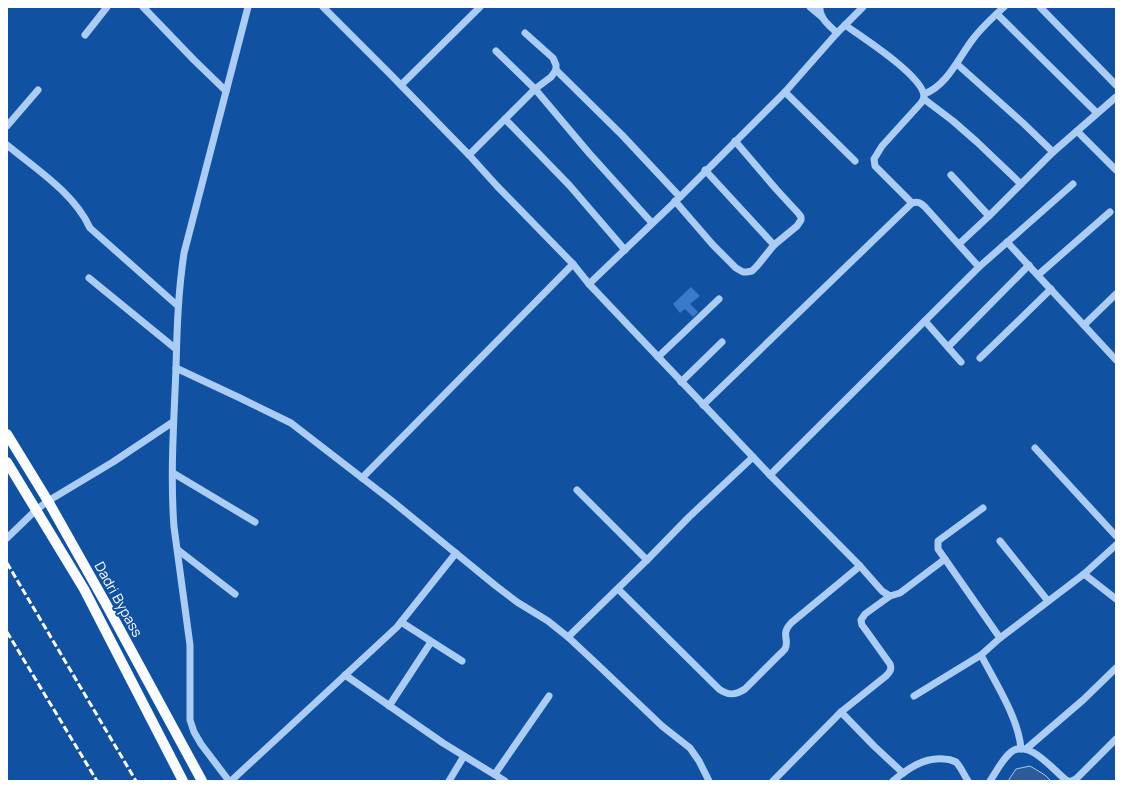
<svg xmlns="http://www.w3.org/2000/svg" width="1123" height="788" viewBox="0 0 1123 788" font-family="Manrope,sans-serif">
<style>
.water{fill:#2e5b97;stroke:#9dc8f8}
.building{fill:#3a7ac8}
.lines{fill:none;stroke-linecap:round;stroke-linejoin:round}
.minor{stroke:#abcdf5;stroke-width:7}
.major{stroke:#f9fbff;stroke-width:10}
.rail{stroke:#fff;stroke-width:3;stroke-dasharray:7 3;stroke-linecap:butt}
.labels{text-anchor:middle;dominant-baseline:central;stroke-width:4;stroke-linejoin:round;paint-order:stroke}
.street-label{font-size:14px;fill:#fff;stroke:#1151a2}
</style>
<rect width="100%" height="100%" fill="#1151a2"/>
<path class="water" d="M1030 766 1045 775 1051 781H1008L1016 769Z"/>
<path class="building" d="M691 287 700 296 690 304 698 312 693 317 685 309 680 313 673 304Z"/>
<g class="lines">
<g class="minor">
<path d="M143 7 194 60 226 91"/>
<path d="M323 7 391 75 469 155 497 186 573 264 589 284 770 475 860 566 882 591 890 596 900 593 945 559"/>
<path d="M810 7 822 17"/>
<path d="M820 7C819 18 830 26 837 33"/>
<path d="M1040 7 1116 85"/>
<path d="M997 14 1097 113"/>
<path d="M845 25C863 38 920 74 924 95 924 98 923 101 921 103L882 146 874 159 875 166 912 203"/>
<path d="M85 35 107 7"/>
<path d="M496 51 535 89 589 153 652 223"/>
<path d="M957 64 1023 123 1053 152"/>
<path d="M556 70 622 135 680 197"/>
<path d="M401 85 480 7"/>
<path d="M785 92 855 161"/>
<path d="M924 94C947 86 959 57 973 39 982 27 993 17 1004 7"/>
<path d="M924 99 953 121 977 142 1021 184"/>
<path d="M505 119 570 186 625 250"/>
<path d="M7 126 38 90"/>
<path d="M1077 131 1116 170"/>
<path d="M7 145C36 169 74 193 90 228L178 306"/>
<path d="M469 155 535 89 551 77 556 70V65L553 58 525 33"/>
<path d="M705 170 774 245"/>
<path d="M951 175 989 216"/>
<path d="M675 201 713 245 736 268 743 272H747L752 271 757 266 774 245 797 226 801 220V217L799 214 776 189 735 141"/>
<path d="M1007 242 1116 360"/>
<path d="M959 244 989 216 1053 152 1116 97"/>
<path d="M1038 275 1110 212"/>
<path d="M89 278 176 349"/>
<path d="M589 284 680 197 785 92 837 33 863 7"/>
<path d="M925 321 961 362"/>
<path d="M1084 325 1116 294"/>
<path d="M948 347 1029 265"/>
<path d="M658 357 719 299"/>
<path d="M980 358 1051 289"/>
<path d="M176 368 240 398 291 423 392 501 496 586 517 602 548 621 568 637 599 666 662 726 690 748 699 761 709 781"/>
<path d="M681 382 722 342"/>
<path d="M703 405 912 203C918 201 921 203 925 207L979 267"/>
<path d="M1035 448 1116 536"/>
<path d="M173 473 255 522"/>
<path d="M770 475 979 267 1073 184"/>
<path d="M362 478 573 264"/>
<path d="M577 490 647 560"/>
<path d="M983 508 938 541V549L1000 638"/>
<path d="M7 538 36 510 48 501 113 462 173 422"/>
<path d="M1000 541 1048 601"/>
<path d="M178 550 235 594"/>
<path d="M1084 574 1116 599"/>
<path d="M618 589 719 689C728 696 736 695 745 689L780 654C782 653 783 651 785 649 790 639 780 635 791 623L860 566"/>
<path d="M401 622 462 661"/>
<path d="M568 637 647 560 689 517 753 457"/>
<path d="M981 655C995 682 1019 719 1021 749"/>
<path d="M345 675 443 743 505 781"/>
<path d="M914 696 981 655 1000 638 1084 574 1116 545"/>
<path d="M389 706 431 642"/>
<path d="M841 712 874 746 903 773"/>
<path d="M1026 749 1083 700 1116 668"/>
<path d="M495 774 549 696"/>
<path d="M229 781 201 744 194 732 190 720V645L174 527C170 474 174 421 176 368 177 329 178 293 184 253L248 7"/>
<path d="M231 781 397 627 456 553"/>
<path d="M449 781 464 756"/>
<path d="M773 781 841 712 886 676C890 672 892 669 890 664L865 629 862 625 861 620 865 614 890 596"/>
<path d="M893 781C907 769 924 757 944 759 948 759 952 760 956 762 961 767 964 775 968 781"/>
<path d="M990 781C996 772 1002 760 1010 753 1028 737 1053 770 1066 780L1069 781"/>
<path d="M1072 781 1076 779 1116 739"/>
</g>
<g class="major">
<path d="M7 434 48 501 106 604 202 781"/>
<path d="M7 462 84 589 183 781"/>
</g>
<g class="rail">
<path d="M7 563 136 781"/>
<path d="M7 632 97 781"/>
</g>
</g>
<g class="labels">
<g class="street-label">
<text transform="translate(119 599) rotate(61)">Dadri Bypass</text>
</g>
</g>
<rect width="1123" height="788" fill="none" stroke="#ffffff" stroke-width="16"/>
</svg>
